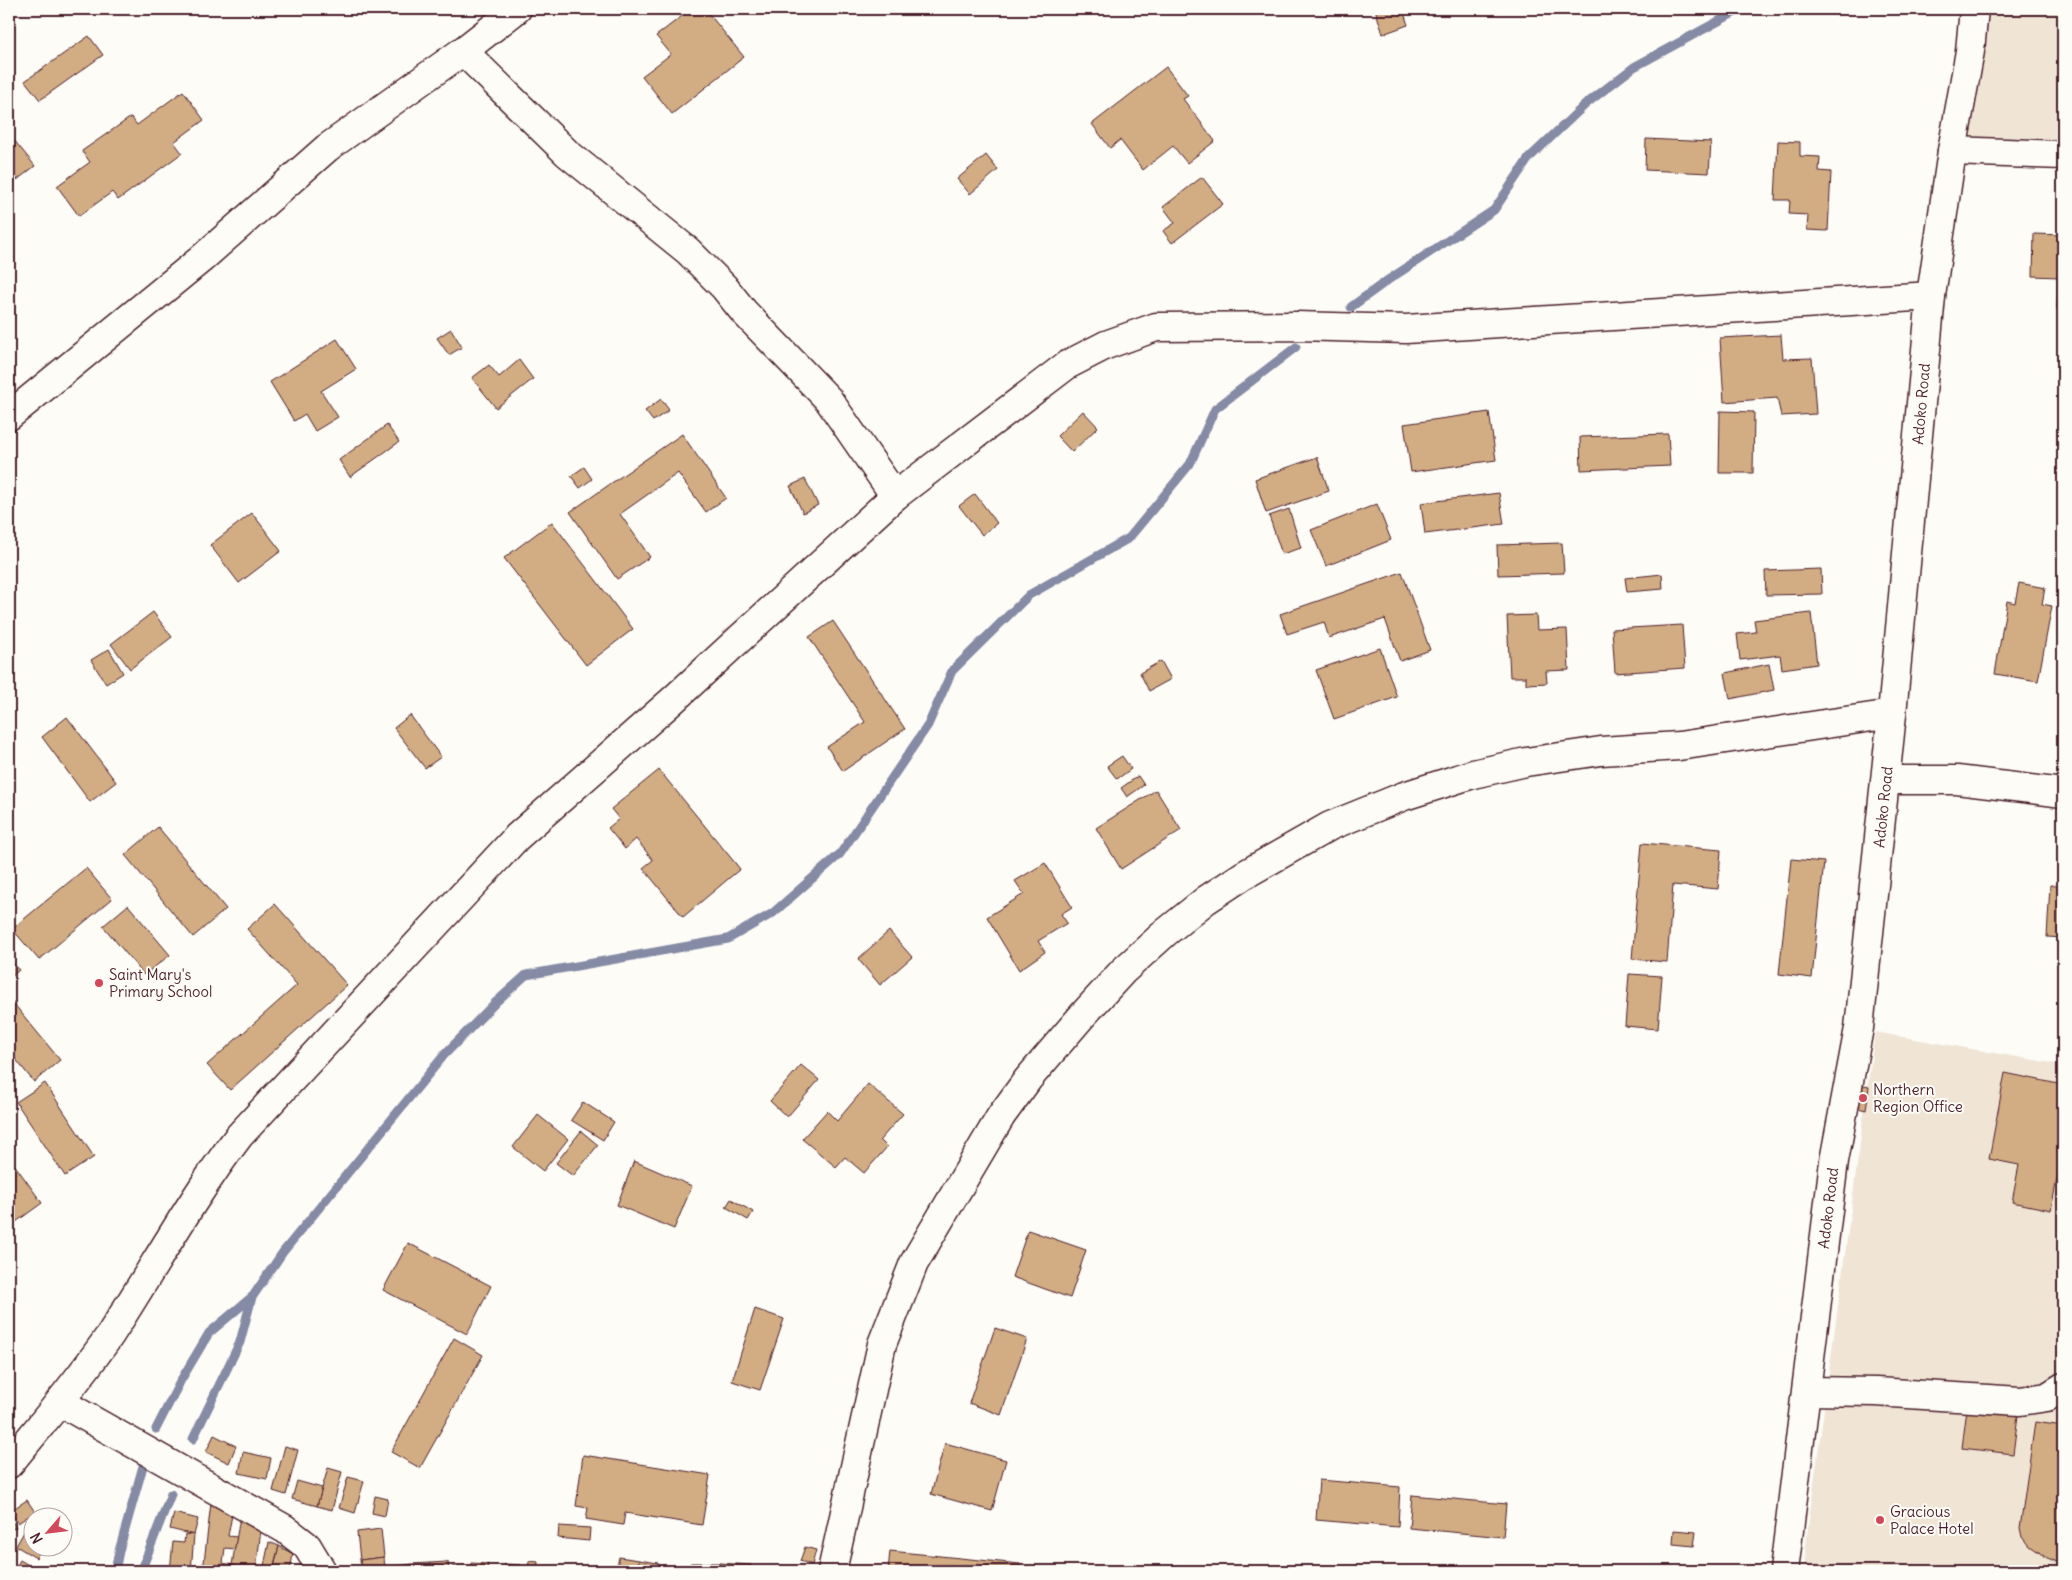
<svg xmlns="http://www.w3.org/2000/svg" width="2072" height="1580" viewBox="0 0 2072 1580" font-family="Delius,sans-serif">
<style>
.built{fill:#f0e4d4}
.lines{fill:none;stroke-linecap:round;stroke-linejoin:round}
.stream{stroke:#858aa5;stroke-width:9}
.building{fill:#d2ac83;stroke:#4a1f2b}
.minor-casing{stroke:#4a1f2b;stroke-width:31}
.tertiary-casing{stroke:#4a1f2b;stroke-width:31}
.minor{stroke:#fdfcf7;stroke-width:28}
.tertiary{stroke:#fdfcf7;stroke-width:28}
.poi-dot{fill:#d1495b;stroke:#fdfcf7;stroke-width:2}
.labels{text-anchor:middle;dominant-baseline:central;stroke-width:4;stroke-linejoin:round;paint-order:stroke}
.street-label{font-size:15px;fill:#4a1f2b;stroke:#fdfcf7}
.poi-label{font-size:15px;fill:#4a1f2b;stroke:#fdfcf7;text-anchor:start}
</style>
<rect width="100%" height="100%" fill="#fdfcf7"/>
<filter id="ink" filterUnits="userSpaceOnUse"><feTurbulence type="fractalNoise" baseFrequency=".02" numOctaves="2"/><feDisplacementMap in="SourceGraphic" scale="10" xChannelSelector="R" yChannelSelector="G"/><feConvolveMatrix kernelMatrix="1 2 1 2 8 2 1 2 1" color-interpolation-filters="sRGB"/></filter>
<g filter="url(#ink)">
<g class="built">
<path d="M1978 9H2063V162L1964 158Z"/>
<path d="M1875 1032 2063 1065V1571H1804L1807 1535Z"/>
</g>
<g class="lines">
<g class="stream">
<path d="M1351 307 1388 280 1494 210 1529 158 1586 104 1634 67 1741 9"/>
<path d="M156 1429 181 1380 209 1333 253 1296 283 1252 445 1054 496 1002 526 975 728 939 773 913 840 854 928 725 952 671 1029 595 1129 538 1190 464 1215 409 1296 347"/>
<path d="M193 1439 240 1342 252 1297"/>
<path d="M115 1571 119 1551 145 1459"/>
<path d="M141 1571 171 1494"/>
</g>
</g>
<g class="building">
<path d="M691 9H705L744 57 672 114 642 76 671 54 656 36Z"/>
<path d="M1375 9H1418L1404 13 1408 25 1383 34Z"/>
<path d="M89 36 103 55 40 100 25 81Z"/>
<path d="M1166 67 1188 96 1183 99 1215 141 1187 163 1173 146 1143 170 1120 140 1110 148 1092 124Z"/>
<path d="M183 91 204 120 174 142 182 153 118 200 112 192 79 216 57 186 90 162 82 151 131 117 137 125Z"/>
<path d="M9 134 35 166 17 180 9 170Z"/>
<path d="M1646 139 1711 142 1709 173 1645 170Z"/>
<path d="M1778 141 1800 142V156L1820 157 1819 171 1831 172 1828 231 1807 230 1808 215 1789 214 1790 200H1775Z"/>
<path d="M986 155 998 170 970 194 957 179Z"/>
<path d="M1202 177 1223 204 1172 243 1163 231 1175 223 1163 207Z"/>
<path d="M2034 234 2063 235V309H2057L2058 277 2033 276Z"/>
<path d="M451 329 462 347 449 355 437 338Z"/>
<path d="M1781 335 1783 359 1812 358 1816 414 1781 416 1777 398 1724 402 1720 338Z"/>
<path d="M337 339 356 369 321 391 338 417 315 431 305 414 294 421 270 382Z"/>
<path d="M519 360 533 379 496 408 472 378 489 365 499 377Z"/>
<path d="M661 399 669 410 653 421 645 411Z"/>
<path d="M1083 411 1098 427 1072 452 1057 436Z"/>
<path d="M1720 411 1754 412 1753 473H1719Z"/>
<path d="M1489 412 1496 460 1411 472 1404 424Z"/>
<path d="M387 425 399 442 350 477 339 460Z"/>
<path d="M682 434 726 498 706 512 678 473 620 514 650 557 617 579 570 512Z"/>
<path d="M1668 434 1670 466 1581 470 1580 437Z"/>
<path d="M1317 457 1329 491 1266 513 1255 479Z"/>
<path d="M584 467 592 479 580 488 571 476Z"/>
<path d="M805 479 818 505 803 513 790 486Z"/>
<path d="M1499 493 1504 524 1425 534 1421 503Z"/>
<path d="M975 494 997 523 982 535 959 506Z"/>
<path d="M1377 504 1391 540 1326 566 1311 530Z"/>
<path d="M1289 509 1301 548 1282 554 1269 516Z"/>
<path d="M252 513 281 551 239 583 210 545Z"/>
<path d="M552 522 633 629 586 665 504 558Z"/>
<path d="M1562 543 1564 573 1498 575 1497 545Z"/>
<path d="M1821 569 1822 594 1766 595 1765 571Z"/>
<path d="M1402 572 1430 650 1400 661 1385 619 1329 638 1324 622 1287 634 1280 614Z"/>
<path d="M1662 574 1663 589 1627 592 1625 578Z"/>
<path d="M2019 583 2045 588 2042 604 2052 606 2038 681 1995 674 2007 601 2015 603Z"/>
<path d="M153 612 172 637 130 669 111 644Z"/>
<path d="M1811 613 1817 664 1782 669 1780 655 1740 660 1737 634 1756 632 1754 620Z"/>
<path d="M1536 615 1537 630 1567 629 1569 670 1546 671 1547 683 1526 684V677H1510L1507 616Z"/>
<path d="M833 621 905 729 843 771 827 747 865 722 809 637Z"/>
<path d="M1682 625 1685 668 1615 673 1612 629Z"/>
<path d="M1380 648 1397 697 1334 719 1316 670Z"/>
<path d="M109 649 123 673 106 684 91 660Z"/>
<path d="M1161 661 1171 679 1149 691 1140 673Z"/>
<path d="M1769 664 1774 690 1730 699 1725 673Z"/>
<path d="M410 715 441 757 425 768 394 728Z"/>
<path d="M67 717 116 782 90 802 42 737Z"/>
<path d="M1122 756 1131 769 1117 779 1107 766Z"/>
<path d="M659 770 740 869 683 917 643 868 653 860 636 839 625 849 608 828 619 819 611 809Z"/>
<path d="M1138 776 1144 785 1127 797 1121 788Z"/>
<path d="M1156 790 1181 830 1121 869 1096 828Z"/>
<path d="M158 827 226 909 193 937 125 855Z"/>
<path d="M1642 843 1721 850 1718 889 1673 885 1667 962 1632 959Z"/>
<path d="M1791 859 1824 862 1812 978 1779 974Z"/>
<path d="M1045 863 1072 907 1061 914 1067 923 1038 941 1045 952 1019 970 987 917 1024 894 1015 881Z"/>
<path d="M86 868 112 899 39 960 12 929Z"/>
<path d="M2050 885 2063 886V938L2047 937Z"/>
<path d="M275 904 347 985 230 1090 207 1065 297 985 247 929Z"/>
<path d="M128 905 170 955 144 975 103 926Z"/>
<path d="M889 931 912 957 880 985 858 959Z"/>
<path d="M9 958 19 970 9 979Z"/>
<path d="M1629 974 1662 976 1658 1029 1625 1026Z"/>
<path d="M9 998 60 1060 34 1082 9 1051Z"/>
<path d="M801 1065 819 1080 787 1117 770 1101Z"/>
<path d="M2005 1073 2063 1085V1147L2051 1210 2012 1202 2019 1165 1989 1159Z"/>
<path d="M45 1083 94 1157 65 1176 16 1102Z"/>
<path d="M868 1084 903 1114 880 1140 887 1147 864 1173 845 1157 836 1167 802 1139 827 1111 837 1121Z"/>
<path d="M1860 1085 1869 1087 1866 1110 1858 1108Z"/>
<path d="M583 1102 614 1122 603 1140 571 1120Z"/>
<path d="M538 1115 568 1139 543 1171 513 1147Z"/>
<path d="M581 1131 598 1145 573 1176 556 1163Z"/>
<path d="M9 1157 42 1203 9 1227Z"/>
<path d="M634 1161 692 1186 674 1229 617 1205Z"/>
<path d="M731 1199 753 1212 748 1220 726 1207Z"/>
<path d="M1028 1230 1086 1250 1070 1298 1012 1277Z"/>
<path d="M408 1243 491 1286 467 1334 383 1290Z"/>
<path d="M755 1309 784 1319 760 1390 732 1381Z"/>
<path d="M995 1328 1027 1339 1001 1415 969 1403Z"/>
<path d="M454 1338 483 1355 420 1468 391 1452Z"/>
<path d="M1967 1409 2018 1415 2013 1454 1962 1448Z"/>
<path d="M2035 1422 2063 1426V1571H2062V1564L2045 1557 2029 1546 2022 1537 2020 1528Z"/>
<path d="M214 1435 236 1446 229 1463 206 1452Z"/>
<path d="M945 1443 1006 1460 992 1511 931 1494Z"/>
<path d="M285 1446 298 1450 286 1495 273 1491Z"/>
<path d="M243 1452 271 1458 267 1479 239 1473Z"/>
<path d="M583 1455 710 1475 702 1525 625 1513 623 1525 586 1519 588 1508 576 1506Z"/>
<path d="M328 1468 342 1472 332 1510 317 1506Z"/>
<path d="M348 1477 364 1481 355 1513 339 1508Z"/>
<path d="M1319 1480 1400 1487 1398 1527 1316 1520Z"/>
<path d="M297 1481 322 1488 317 1506 292 1499Z"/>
<path d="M1412 1495 1506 1504 1503 1537 1409 1528Z"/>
<path d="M375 1496 388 1499 385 1516 372 1513Z"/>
<path d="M27 1500 35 1512 18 1523 10 1511Z"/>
<path d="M211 1503 232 1515 228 1536 237 1537 235 1549 225 1548 223 1563 232 1565 231 1571H203Z"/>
<path d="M174 1513 198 1519 194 1535 170 1529Z"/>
<path d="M9 1517 16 1527 9 1531Z"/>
<path d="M240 1517 261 1529 256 1571H247L232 1565Z"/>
<path d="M559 1526 590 1528 589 1541 558 1538Z"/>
<path d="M381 1529 384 1557 360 1560 357 1532Z"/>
<path d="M25 1530 32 1535V1548H42L36 1558 16 1546Z"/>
<path d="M1674 1530 1696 1532 1694 1546 1673 1544Z"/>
<path d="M185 1534 194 1535 191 1571H170L173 1542 184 1543Z"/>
<path d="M269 1542 279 1546 273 1568 264 1566Z"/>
<path d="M279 1546 293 1554 290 1571H273Z"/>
<path d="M805 1547 816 1550 812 1565 800 1561Z"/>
<path d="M890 1551 1020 1564 1019 1571H888Z"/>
<path d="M384 1557 385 1571H362L360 1560Z"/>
<path d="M619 1557 639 1560 638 1571H616Z"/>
<path d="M20 1560 37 1570 36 1571H14Z"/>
<path d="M639 1560 658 1563 657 1571H638Z"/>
<path d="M529 1561 538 1562 537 1571H528Z"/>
<path d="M448 1562 449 1571H431L430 1563Z"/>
<path d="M430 1563 431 1571H413L412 1564Z"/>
<path d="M471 1563 488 1564 487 1571H471Z"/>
<rect x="691" y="1563" width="28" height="8"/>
<path d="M719 1563 751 1565V1571H719Z"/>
<path d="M412 1564 413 1571H398L397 1566Z"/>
<path d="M505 1564 521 1565V1571H505Z"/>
<path d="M232 1565 247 1571H231Z"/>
<path d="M264 1566 273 1568V1571H263Z"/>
<path d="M468 1566V1571H453V1567Z"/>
</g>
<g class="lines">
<g class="minor-casing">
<g id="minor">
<path d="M463 51 567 153 688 251 724 287 744 312 828 399 895 496"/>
<path d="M9 416 200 260 327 148 463 51 517 9"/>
<path d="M1886 780H1957L2063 793"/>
<path d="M1807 1391 1876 1392 2020 1401 2047 1397 2063 1387"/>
<path d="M60 1402 285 1529 307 1546 322 1571"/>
<path d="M9 1464C43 1422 79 1380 110 1335 153 1269 191 1199 239 1136L517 837 673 700 895 496 1067 365 1106 345 1156 327 1296 326 1406 329 1931 296"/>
</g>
</g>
<g class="tertiary-casing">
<g id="tertiary">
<path d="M1952 151 2063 155"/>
<path d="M832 1571 882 1344 914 1263 1001 1116 1028 1079 1082 1016 1123 971 1165 933 1206 900 1244 875 1330 826 1404 796 1473 774 1526 762 1601 751 1679 746 1892 714"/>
<path d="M1784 1571 1834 1161 1859 1028 1892 714 1931 296 1952 151 1970 51 1974 9"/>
</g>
</g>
<use href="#minor" class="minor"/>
<use href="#tertiary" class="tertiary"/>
</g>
</g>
<g class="poi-dot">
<circle cx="99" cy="983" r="5"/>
<circle cx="1863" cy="1098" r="5"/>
<circle cx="1880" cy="1520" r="5"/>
</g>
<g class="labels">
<g class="street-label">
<text transform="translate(1921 404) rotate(-85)">Adoko Road</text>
<text transform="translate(1883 807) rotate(-84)">Adoko Road</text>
<text transform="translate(1828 1208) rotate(-83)">Adoko Road</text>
</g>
<g class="poi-label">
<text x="109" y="974">Saint Mary's<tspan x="109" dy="17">Primary School</tspan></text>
<text x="1873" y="1089">Northern<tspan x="1873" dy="17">Region Office</tspan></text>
<text x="1890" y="1511">Gracious<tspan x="1890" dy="17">Palace Hotel</tspan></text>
</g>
</g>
<rect width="2072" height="1580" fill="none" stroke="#fdfcf7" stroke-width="30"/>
<rect x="15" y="15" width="2042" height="1550" fill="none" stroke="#4a1f2b" stroke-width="2" filter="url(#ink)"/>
<g transform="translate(48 1532) rotate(242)"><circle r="24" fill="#fdfcf7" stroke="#b5a4a5"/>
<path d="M0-4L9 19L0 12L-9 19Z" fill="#d1495b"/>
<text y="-8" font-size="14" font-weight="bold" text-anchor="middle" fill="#4a1f2b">N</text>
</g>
</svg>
